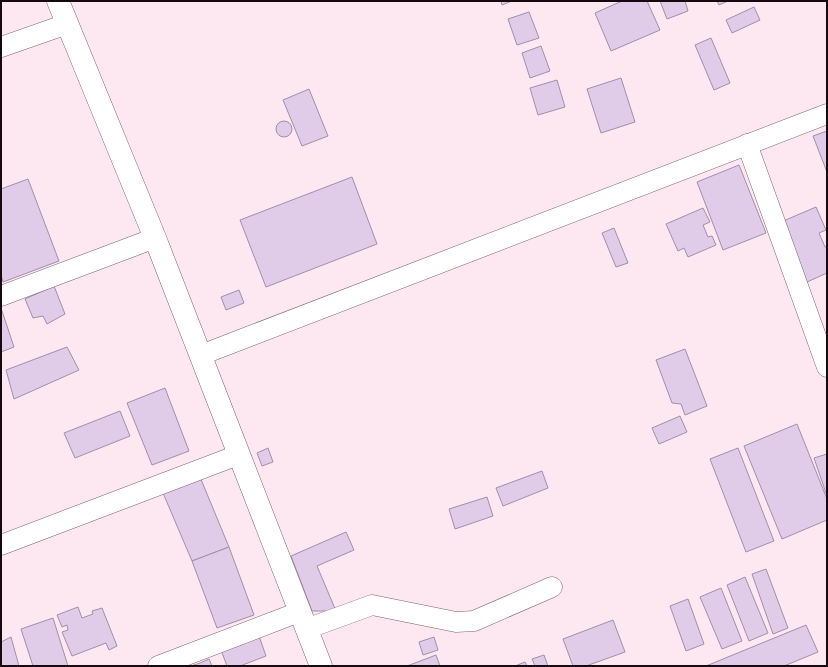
<svg xmlns="http://www.w3.org/2000/svg" width="828" height="667" viewBox="0 0 828 667" font-family="'Titillium Web',sans-serif">
<style>
.building{fill:#e0cce9;stroke:#a18eaa}
.lines{fill:none;stroke-linecap:round;stroke-linejoin:round}
.minor-casing{stroke:#80616f;stroke-width:21}
.major-casing{stroke:#80616f;stroke-width:23}
.minor{stroke:#fff;stroke-width:20}
.major{stroke:#fff;stroke-width:22}
</style>
<rect width="100%" height="100%" fill="#fde7f0"/>
<g class="building">
<path d="M501 1H512L502 5Z"/>
<path d="M622 1H647L660 30 611 51 595 13Z"/>
<path d="M660 1H685L688 11 667 19Z"/>
<path d="M717 1H728L719 5Z"/>
<path d="M754 7 760 20 732 33 726 20Z"/>
<path d="M529 12 539 38 517 45 508 19Z"/>
<path d="M711 38 730 83 714 90 695 45Z"/>
<path d="M541 46 550 71 530 78 522 53Z"/>
<path d="M621 78 635 122 601 133 587 89Z"/>
<path d="M557 80 565 107 538 115 530 88Z"/>
<path d="M309 89 328 136 302 146 283 100Z"/>
<circle cx="284" cy="129" r="8"/>
<path d="M827 131V172L813 136Z"/>
<path d="M739 165 766 233 723 250 697 182Z"/>
<path d="M352 177 377 244 266 287 240 220Z"/>
<path d="M28 179 59 261 3 282 1 275V189Z"/>
<path d="M816 207 826 230 819 233 825 247H827V273L807 282 781 222Z"/>
<path d="M703 208 710 222 703 225 708 237 712 236 716 245 688 257 684 248 678 251 666 224Z"/>
<path d="M614 228 628 263 616 267 602 233Z"/>
<path d="M54 286 65 314 47 324 43 316 33 318 25 299Z"/>
<path d="M239 290 244 303 226 310 221 297Z"/>
<path d="M1 308 14 347 1 352Z"/>
<path d="M67 347 79 370 14 399 6 370Z"/>
<path d="M685 349 707 406 685 415 681 404 672 403 656 360Z"/>
<path d="M165 388 189 451 152 465 127 403Z"/>
<path d="M120 411 130 436 75 458 64 433Z"/>
<path d="M680 416 687 432 659 444 652 428Z"/>
<path d="M797 424 827 499V520L782 539 744 446Z"/>
<path d="M268 448 273 462 262 466 257 453Z"/>
<path d="M738 448 774 541 746 552 710 459Z"/>
<path d="M827 454V496L814 458Z"/>
<path d="M542 471 548 488 503 506 496 488Z"/>
<path d="M200 477 229 547 192 561 163 493Z"/>
<path d="M487 497 493 516 455 529 449 509Z"/>
<path d="M346 532 354 550 317 566 336 611H312L291 556Z"/>
<path d="M229 547 254 615 217 628 192 561Z"/>
<path d="M766 569 788 628 773 634 752 574Z"/>
<path d="M745 577 768 633 749 641 727 585Z"/>
<path d="M721 588 742 641 722 649 700 597Z"/>
<path d="M688 599 704 644 686 651 670 606Z"/>
<path d="M78 607 82 618 93 614 92 611 102 608 117 646 109 650 106 643 72 656 62 632 68 630 67 625 62 627 57 615Z"/>
<path d="M53 618 68 666H33L21 629Z"/>
<path d="M613 620 625 652 586 666H573L563 639Z"/>
<path d="M806 625 818 652 784 666H706Z"/>
<path d="M259 636 266 656 240 666H227L221 650Z"/>
<path d="M11 637 19 666H1V642Z"/>
<path d="M434 637 438 650 423 655 419 642Z"/>
<path d="M436 655 440 666H407Z"/>
<path d="M544 655 548 666H535L532 659Z"/>
<path d="M209 659 212 666H191L200 663Z"/>
<path d="M525 662 527 666H515Z"/>
</g>
<g class="lines">
<g class="minor-casing">
<g id="minor">
<path d="M1 47 67 24"/>
<path d="M747 144 827 367"/>
<path d="M1 296 155 238"/>
<path d="M201 355 827 114"/>
<path d="M1 545 238 455"/>
<path d="M306 629 372 605 456 622 474 621 552 587"/>
<path d="M158 666 299 612"/>
</g>
</g>
<g class="major-casing">
<path id="major" d="M58 1 155 238 321 666"/>
</g>
<use href="#minor" class="minor"/>
<use href="#major" class="major"/>
</g>
<rect width="828" height="667" fill="none" stroke="#15090f" stroke-width="4"/>
</svg>
